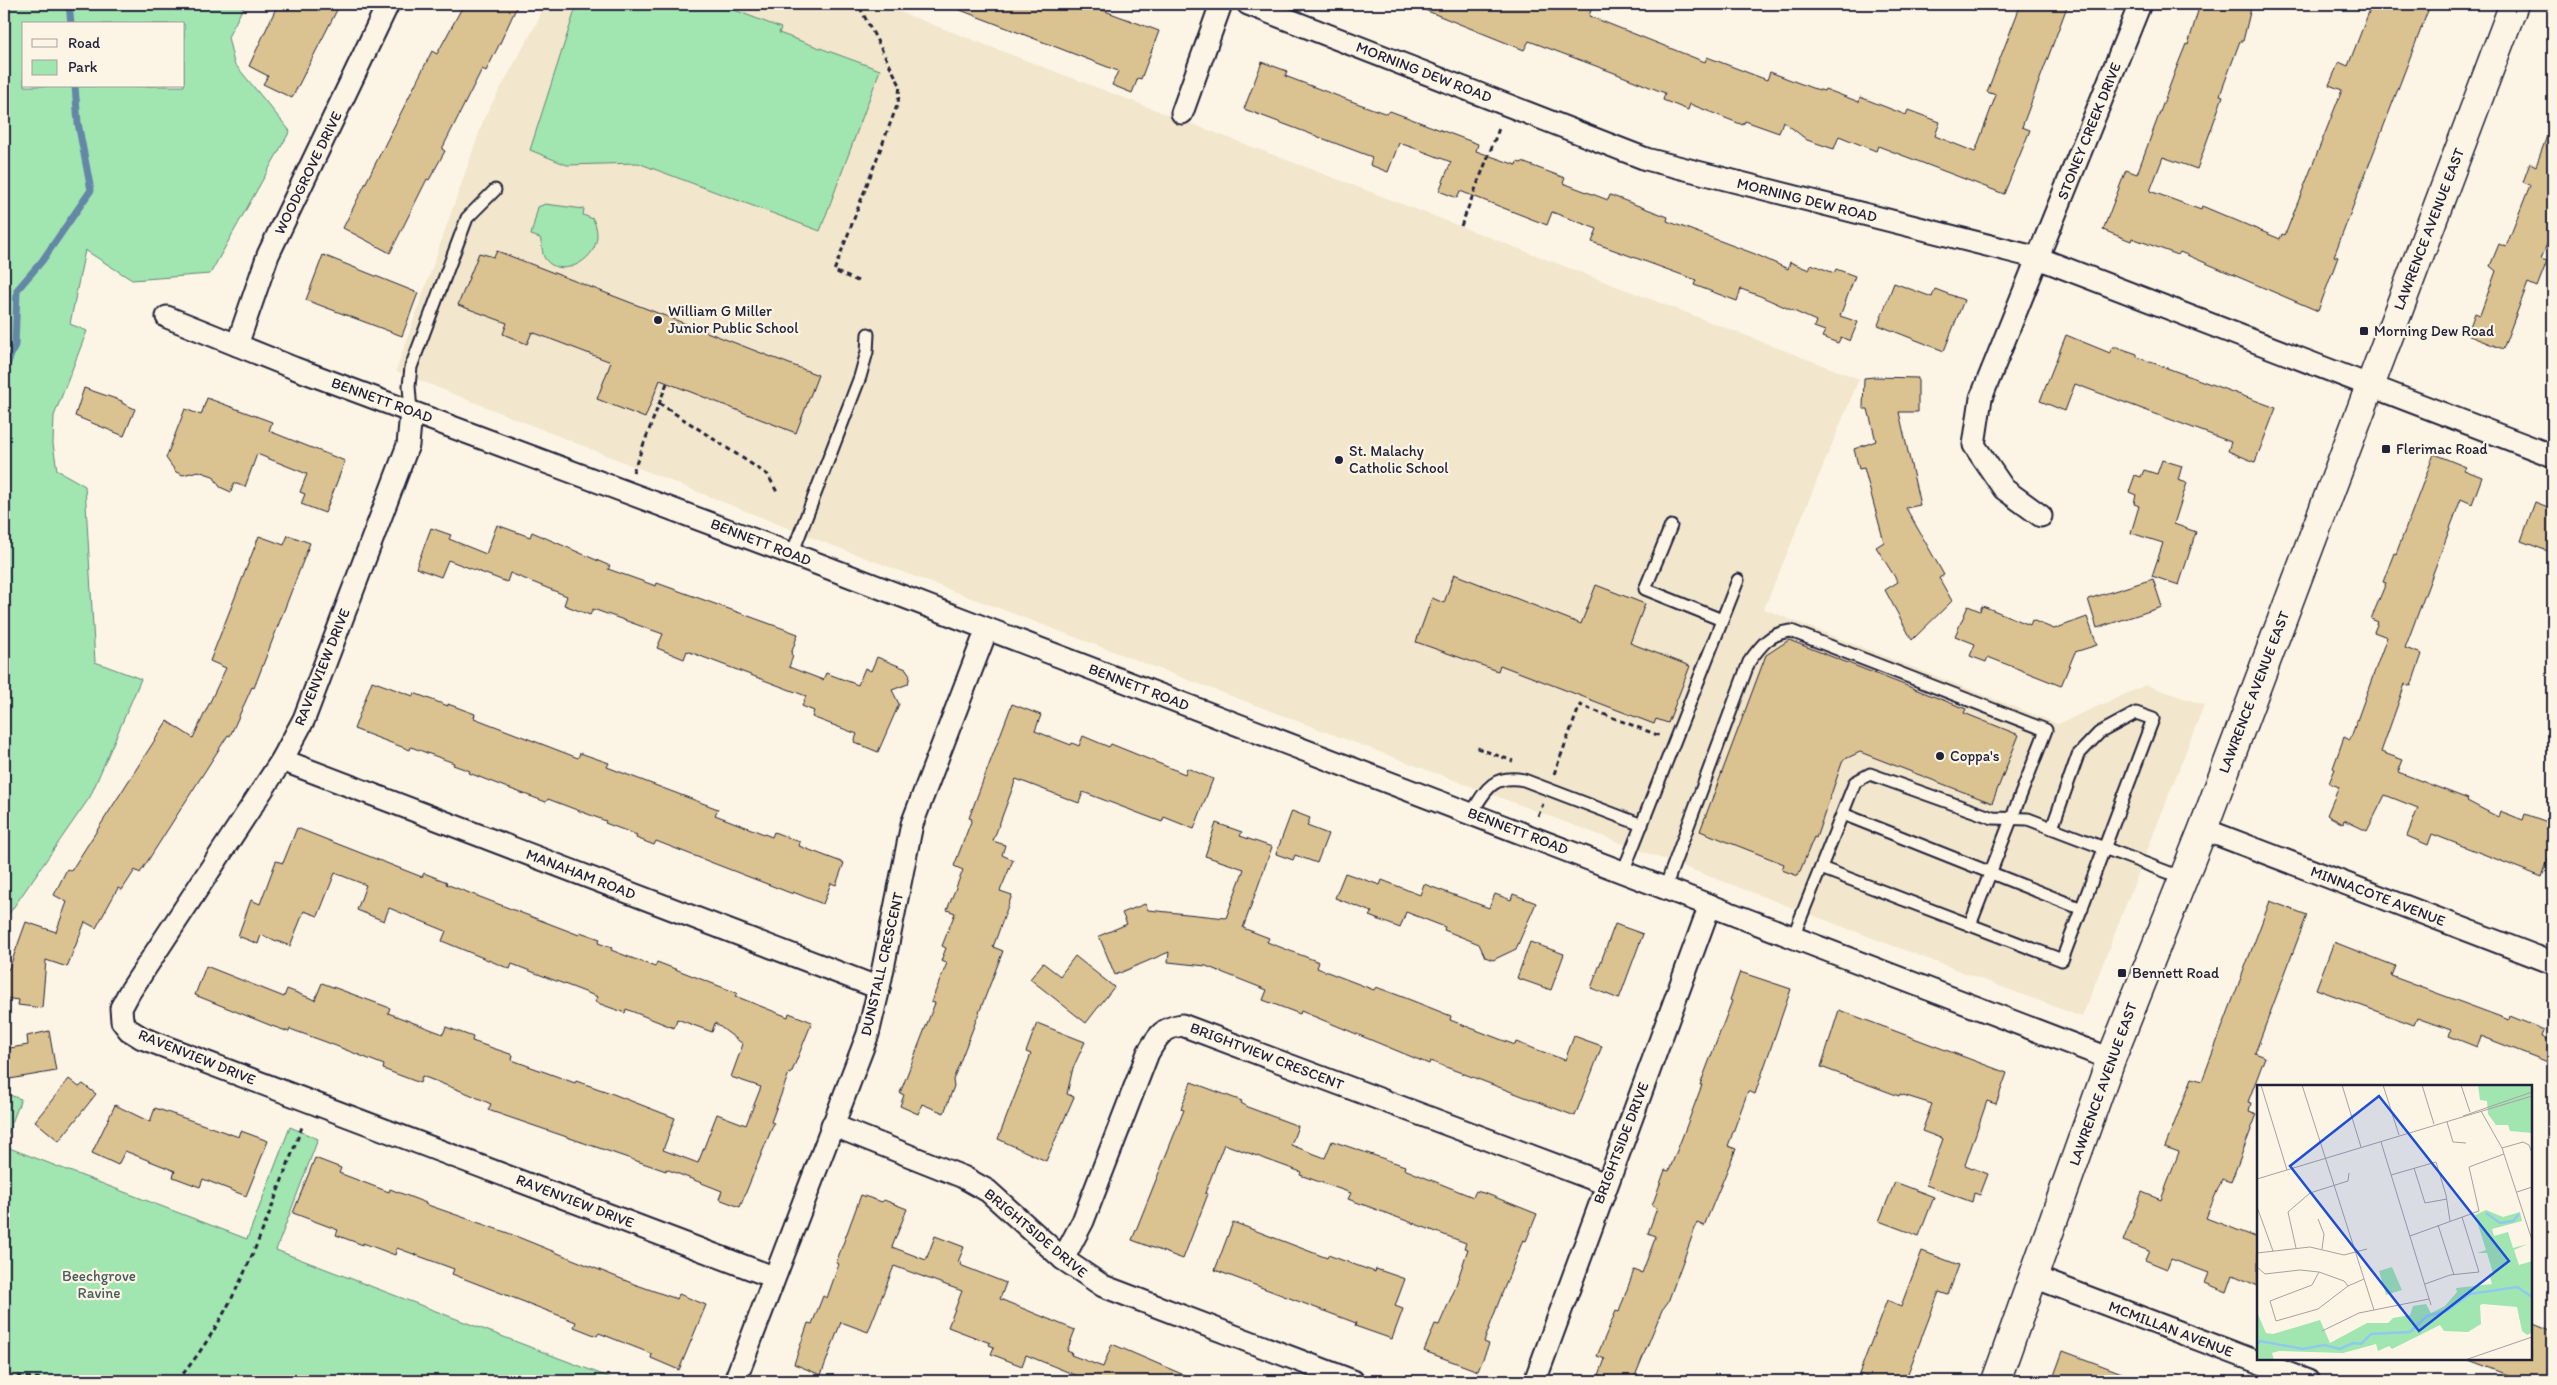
<svg xmlns="http://www.w3.org/2000/svg" width="2557" height="1385" viewBox="0 0 2557 1385" font-family="Itim,sans-serif">
<style>
.built{fill:#f2e6cc}
.green{fill:#a1e5b0;stroke:#628476;fill-rule:evenodd}
.lines{fill:none;stroke-linecap:round;stroke-linejoin:round}
.stream{stroke:#6387a6;stroke-width:7}
.building{fill:#dbc291;stroke:#22223b}
.lane-casing{stroke:#22223b;stroke-width:15}
.street-casing{stroke:#22223b;stroke-width:25}
.secondary-casing{stroke:#22223b;stroke-width:31}
.path{stroke:#22223b;stroke-width:3;stroke-dasharray:5 4;stroke-linecap:butt}
.lane{stroke:#fcf5e5;stroke-width:11}
.street{stroke:#fcf5e5;stroke-width:21}
.secondary{stroke:#fcf5e5;stroke-width:28}
.poi-dot{fill:#22223b;stroke:#fcf5e5;stroke-width:2}
.labels{text-anchor:middle;dominant-baseline:central;stroke-width:4.5;stroke-linejoin:round;paint-order:stroke}
.street-label{font-size:15px;fill:#22223b;stroke:#fcf5e5}
.poi-label{font-size:15px;fill:#22223b;stroke:#fcf5e5;text-anchor:start}
.park-label{font-size:15px;fill:#485c5e;stroke:#fcf5e5}
.inset-river{fill:none;stroke:#8ecaee;stroke-width:2.5}
.inset-road{fill:none;stroke:#a5a1a1;stroke-width:1}
.view{fill:#1d4ed8;fill-opacity:0.15;stroke:#1d4ed8;stroke-width:2.5}
.inset-edge{fill:none;stroke:#22223b;stroke-width:2.5}
</style>
<rect width="100%" height="100%" fill="#fcf5e5"/>
<filter id="ink" filterUnits="userSpaceOnUse"><feTurbulence type="fractalNoise" baseFrequency=".02" numOctaves="2"/><feDisplacementMap in="SourceGraphic" scale="10" xChannelSelector="R" yChannelSelector="G"/><feConvolveMatrix kernelMatrix="1 2 1 2 8 2 1 2 1" color-interpolation-filters="sRGB"/></filter>
<g filter="url(#ink)">
<path class="built" d="M544 4H879L1859 379 1764 609 2058 724 2146 685 2204 705 2082 1017 823 542 396 371 485 116 538 21Z"/>
<g class="green">
<path d="M4 4H245L228 37 234 63 290 131 210 274 132 280 85 250 70 324 87 331 54 416 53 444 57 470 85 486 95 662 141 679 90 797 4 921ZM24 24H184V86H24Z"/>
<path d="M577 4H719L781 28 779 33 880 70 820 231 638 163 567 165 530 150Z"/>
<path d="M545 204 584 209 583 215 593 219C612 256 559 284 544 257 542 253 542 243 540 238L531 235 538 207Z"/>
<path d="M4 1093 21 1099 4 1144Z"/>
<path d="M290 1127 318 1139 276 1250 619 1381H4V1146L247 1239Z"/>
</g>
<g class="lines">
<g class="stream">
<path d="M69 4 71 24"/>
<path d="M4 372 15 345 17 290 42 261 91 190 78 123 75 86"/>
<path d="M479 1381 483 1379 486 1381"/>
</g>
</g>
<g class="building">
<path d="M278 4H340L292 98 263 84 268 76 249 66Z"/>
<path d="M464 4H518L500 43 486 71 482 69 442 149 445 151 429 180 427 179 390 253 343 228 432 51 437 54Z"/>
<path d="M951 4H1086L1159 31 1141 79 1138 78 1132 93 1112 85 1118 71 950 6Z"/>
<path d="M1410 4H1582L1592 7 1589 16 1705 62 1707 57 1767 80 1770 72 1812 88 1824 91 1825 89 1859 102 1860 97 1906 115 1908 110 1940 122 1935 136 1975 152 1996 95 1987 92 2021 4H2068L2022 127 2030 130 2004 194 1878 146 1876 151 1839 136 1834 149 1807 140 1783 121 1779 133 1745 121 1743 125 1690 104 1688 110 1663 100 1665 93 1612 72 1529 41 1524 50Z"/>
<path d="M2200 4H2252L2243 41H2240L2220 95 2223 96 2197 169 2163 157 2150 191 2201 210 2202 206 2280 239 2282 234 2285 235 2342 90 2329 85 2339 62 2348 66 2372 4H2419L2429 8 2334 256 2338 257 2318 311 2180 252 2178 255 2132 238 2131 241 2103 230 2126 170 2137 174 2176 69 2186 44 2188 45Z"/>
<path d="M1262 62 1287 71 1285 76 1351 101 1387 114 1390 111 1478 144 1476 151 1516 165 1517 162 1521 163 1522 162 1565 178 1563 183 1608 200 1610 195 1668 217 1667 221 1755 254 1788 269 1790 262 1809 270 1811 264 1834 273 1836 269 1855 276 1840 316 1858 322 1850 341 1841 337 1838 343 1822 337 1825 331 1814 327 1816 321 1760 296 1741 289 1737 301 1694 285 1696 280 1592 242 1597 229 1552 212 1547 225 1460 191 1457 198 1439 191 1451 162 1417 149 1399 143 1388 172 1370 165 1372 157 1244 109Z"/>
<path d="M2551 125 2553 126V229L2541 259 2547 261 2537 287 2528 283 2503 349 2467 335 2475 313 2480 315 2496 271 2490 266 2499 244 2506 247 2530 185 2523 182 2530 163 2536 166Z"/>
<path d="M497 251 818 375 796 433 660 380 645 418 597 399 611 362 532 332 527 344 503 334 507 323 458 305 479 253 494 257Z"/>
<path d="M323 255 418 293 402 336 306 300Z"/>
<path d="M1894 283 1932 297 1935 289 1964 300 1944 351 1878 325Z"/>
<path d="M2066 335 2110 353 2112 347H2117L2137 354V357L2276 408 2255 462 2228 451 2231 442 2075 384 2065 411 2040 401Z"/>
<path d="M1874 377 1918 378V412H1899L1920 505 1906 508 1944 575 1939 578 1952 601 1912 640 1885 590 1898 582 1876 547 1884 542 1864 468 1859 469 1854 449 1876 441 1868 409H1863L1864 378Z"/>
<path d="M84 388 122 401V403L135 409 124 436 75 416Z"/>
<path d="M207 398 272 422 269 431 345 461 325 513 301 504 305 494 300 492 307 474 257 454 245 487 234 483 231 492 220 487 213 476 198 471 183 475 176 472 166 458 185 409 201 415Z"/>
<path d="M2434 454 2466 467 2464 470 2482 477 2472 504 2461 499 2405 648 2422 654 2411 686 2405 684 2381 752 2403 760 2398 772 2468 799 2467 801 2498 817 2500 811 2523 820 2525 814 2553 824V845L2542 877 2432 834 2428 845 2407 836 2418 808 2385 795 2367 831 2344 820 2343 824 2327 815 2339 787 2329 783 2335 769 2333 768 2344 737 2350 740 2387 637 2374 632 2378 622 2371 619 2386 583 2383 582 2394 553 2396 554Z"/>
<path d="M2162 460 2182 466 2178 480 2187 483 2174 524 2196 532 2179 585 2152 576 2163 543 2131 533 2139 506 2134 504 2136 495 2129 492 2135 475 2141 477 2144 470 2157 474Z"/>
<path d="M2535 502 2553 509V553L2521 541Z"/>
<path d="M497 525 530 537 532 532 610 566 608 569 656 586 657 583 798 634 791 654 793 656 789 667 823 680 826 673 858 685 865 668 871 671 877 657 906 669 910 675 908 684 892 690 899 704 878 752 854 742 857 734 812 717 814 711 802 706 806 696 687 651 684 659 657 648 663 634 593 609 590 615 564 605 567 596 510 573 507 582 448 560 441 577 416 568 431 528 451 535 449 539 486 554Z"/>
<path d="M288 535 310 543 254 688 252 687 230 736 228 735 140 873 135 870 122 890 118 888 96 928 85 922 67 967 46 960 42 1008 18 1005 19 1000 4 998V969H9L26 922 56 932 67 902 54 895 67 869 71 871 167 721 193 738 226 668 210 661 259 536 284 545Z"/>
<path d="M1454 574 1581 624 1596 585 1645 604 1630 643 1690 666 1668 723 1656 719 1654 724 1500 665 1498 671 1416 642 1432 598 1444 603Z"/>
<path d="M2153 579 2162 607 2097 628 2088 599Z"/>
<path d="M1968 606 1980 611 1982 606 1988 608 2030 625 2032 620 2054 629 2087 617 2097 645 2075 652 2061 686 1988 657 1986 662 1970 656 1975 644 1955 636Z"/>
<path d="M1789 640 1966 709 1964 713 2019 735 1992 803 1860 752 1843 760 1816 838 1814 837 1798 876 1782 870 1784 864 1700 831 1766 655Z"/>
<path d="M372 681 413 696 414 693 448 706V704L475 714 474 718 578 758 580 753 609 763 607 767 718 809 715 815 772 837 774 832 800 842 799 846 844 863 836 885 831 883 823 904 793 892V894L656 841 654 845 636 838 637 835 605 823 606 821 548 799 546 802 505 787 469 773 470 771 453 765 454 763 411 747 410 750 354 729Z"/>
<path d="M1012 704 1041 715 1035 731 1071 745 1072 743 1079 746 1083 736 1109 747 1111 744 1185 774 1187 768 1213 779 1194 829 1164 817 1162 822 1083 792 1079 803 1016 779 993 841 1005 845 1002 855 1013 860 1000 891 1012 895 993 947 1003 951 953 1080 954 1086 944 1113 922 1104 918 1114 900 1106 904 1095 900 1093 935 1003 931 1002 947 963 941 961 946 948 942 946 955 913 947 910 963 870 954 866 972 819 969 818Z"/>
<path d="M1292 811 1310 818 1307 826 1328 834 1317 863 1295 855 1293 860 1276 854Z"/>
<path d="M1216 823 1242 832 1240 836 1272 847 1243 928 1269 938 1267 942 1319 962 1317 968 1374 990 1376 987 1403 997 1451 1016 1450 1020 1515 1045 1516 1042 1565 1060 1574 1036 1602 1046 1575 1116 1430 1061 1429 1064 1301 1011 1300 1014 1263 1000 1267 990 1206 966 1168 962 1169 952 1115 975 1099 936 1127 924 1122 913 1145 904 1148 910 1226 918 1244 869 1205 856Z"/>
<path d="M297 828 422 877 424 873 447 882 446 884 579 935 580 932 600 939 598 943 612 948 611 950 655 967 657 962 737 993 735 996 788 1017 789 1013 812 1022 791 1074 789 1073 771 1122 774 1123 740 1207 719 1199 722 1191 666 1169V1171L488 1110 491 1104 469 1094 422 1076 420 1083 383 1069 384 1065 326 1042 290 1029 289 1032 272 1026 195 995 206 966 284 997 287 989 315 1000 322 983 390 1008 388 1013 443 1034 446 1027 473 1037 472 1041 513 1055 512 1060 575 1083 576 1081 608 1092 675 1118 663 1150 698 1163 717 1114 746 1125 761 1087 731 1077 743 1044 715 1023 712 1032 677 1019 674 1028 626 1009 625 1013 595 1002 598 997 512 964 510 969 442 941 446 931 389 908 384 921 357 910 366 885 335 873 318 916 304 911 290 946 261 935 258 944 238 936 251 900 260 904 276 861 283 863Z"/>
<path d="M1345 873 1380 885 1382 880 1420 895 1424 884 1489 908 1495 894 1511 900 1513 894 1536 903 1516 949 1493 960 1485 957 1479 944 1444 930 1445 927 1406 912 1400 928 1369 916 1372 912 1335 898Z"/>
<path d="M2270 901 2307 915 2255 1053 2265 1057 2248 1102 2251 1103 2249 1111 2257 1114 2231 1182 2222 1179 2206 1218 2258 1238V1286L2233 1275 2227 1292 2205 1283 2209 1273 2171 1259 2167 1269 2145 1260 2149 1251 2123 1241 2142 1192 2161 1200 2179 1152 2165 1147 2192 1078 2202 1081Z"/>
<path d="M1615 924 1643 934 1619 999 1591 988Z"/>
<path d="M1530 942 1564 954 1551 990 1517 978Z"/>
<path d="M2334 942 2395 966 2391 976 2509 1020 2510 1016 2544 1030 2542 1037 2553 1041V1064L2481 1036 2477 1047 2449 1036 2451 1030 2417 1018 2414 1025 2316 989Z"/>
<path d="M1075 956 1114 987 1086 1023 1030 979 1043 963 1060 976Z"/>
<path d="M1740 972 1791 989 1755 1094 1748 1091 1728 1146 1736 1149 1704 1226 1697 1223 1668 1302 1662 1310 1633 1381H1617L1599 1375 1605 1359 1597 1356 1616 1311 1619 1312 1634 1270 1642 1273 1656 1236 1648 1233 1657 1208 1652 1206 1665 1170 1669 1171 1685 1130 1702 1085H1700L1732 1001 1730 1000Z"/>
<path d="M1839 1010 2007 1073 1996 1104 1987 1101 1965 1165 1988 1174 1980 1195 1974 1193 1972 1202 1926 1185 1943 1139 1922 1131 1932 1104 1900 1094 1899 1096 1821 1067Z"/>
<path d="M1037 1023 1085 1042 1073 1068 1067 1094 1074 1097 1046 1161 998 1139 1031 1054 1026 1052Z"/>
<path d="M49 1031 56 1071 4 1080V1049L28 1045 27 1036Z"/>
<path d="M69 1079 79 1087 83 1084 96 1094 59 1141 35 1121Z"/>
<path d="M1191 1082 1242 1101 1241 1103 1250 1108 1298 1126 1291 1145 1325 1158 1332 1141 1405 1166 1404 1169 1473 1197 1476 1191 1487 1194 1537 1214 1526 1241 1523 1240 1498 1304 1484 1342 1489 1344 1478 1371 1424 1351 1435 1324 1439 1325 1454 1291 1468 1249 1464 1248 1466 1243 1348 1199 1351 1193 1300 1175 1301 1172 1224 1144 1205 1193 1208 1194 1183 1259 1132 1240 1184 1110 1181 1109Z"/>
<path d="M115 1105 150 1122 155 1108 239 1137 241 1131 268 1141 246 1196 203 1179 200 1187 173 1177 175 1171 125 1151 118 1165 92 1153Z"/>
<path d="M315 1158 341 1168 339 1173 389 1192 390 1189 426 1203 425 1204 508 1233 634 1284 677 1299 679 1294 706 1305 679 1370 651 1358 652 1354 599 1333 597 1336 574 1327 576 1322 452 1274 454 1269 397 1248 395 1255 363 1243V1245L336 1235 338 1230 293 1213Z"/>
<path d="M1895 1182 1934 1197 1919 1236 1879 1221Z"/>
<path d="M861 1195 882 1202 884 1200 907 1209 892 1247 926 1260 935 1236 964 1247 958 1262 961 1263 960 1265 1006 1283 1000 1299 1075 1330 1067 1351 1072 1353 1071 1355 1103 1367 1112 1344 1198 1381H1090L1026 1355 1022 1366 991 1354 994 1347 989 1345 990 1343 948 1327 962 1291 894 1266 868 1332 841 1322 821 1375 794 1364 808 1323 812 1324 823 1296 827 1298 839 1264 836 1263Z"/>
<path d="M1233 1222 1327 1258 1328 1255 1375 1272 1376 1269 1405 1279 1395 1306 1403 1309 1392 1339 1355 1326 1356 1323 1215 1270Z"/>
<path d="M1922 1251 1959 1265 1948 1295 1939 1292 1905 1381H1878L1859 1374 1887 1300 1901 1306Z"/>
<path d="M2531 1322 2553 1331V1381H2524L2469 1360 2531 1359Z"/>
<path d="M2063 1351 2138 1379V1381H2052Z"/>
</g>
<g class="lines">
<g class="lane-casing">
<g id="lane">
<path d="M411 412 409 386 411 367 467 218 495 190"/>
<path d="M1671 526 1645 589 1722 620"/>
<path d="M792 554 860 377 867 352 868 334"/>
<path d="M1471 814C1486 789 1493 774 1524 780L1642 825"/>
<path d="M1843 814 2082 909"/>
<path d="M1821 868 2062 960 2153 719 2136 713 2099 733 2078 755 2052 828"/>
<path d="M1623 872 1738 580"/>
<path d="M1665 888 1749 662C1761 645 1770 633 1791 631L2046 730 1970 925"/>
<path d="M1793 937 1855 782 1870 774 1993 818 2028 819 2183 878"/>
</g>
</g>
<g class="street-casing">
<g id="street">
<path d="M1248 4 1646 159 2038 258 2553 456"/>
<path d="M1182 113 1221 4"/>
<path d="M167 317 294 368 792 554 2111 1059"/>
<path d="M237 345 268 255 388 4"/>
<path d="M411 412 408 445 304 719 282 760 129 993 121 1008 122 1021 129 1030 142 1038 773 1277"/>
<path d="M2041 516 2004 489 1974 445 1981 398 2140 4"/>
<path d="M282 760 879 988"/>
<path d="M2203 829 2553 963"/>
<path d="M832 1125 963 1177 988 1191 1063 1259 1103 1286 1353 1381"/>
<path d="M1063 1259 1083 1221 1148 1053C1158 1036 1162 1028 1182 1025L1606 1184"/>
<path d="M2034 1277 2308 1381"/>
<path d="M735 1381 868 1034 879 988 912 824 987 629"/>
<path d="M1535 1381 1710 905"/>
</g>
</g>
<g class="secondary-casing">
<path id="secondary" d="M1996 1381 2111 1059 2203 829 2514 4"/>
</g>
<g class="path">
<path d="M1461 226 1500 126"/>
<path d="M858 281 834 271 898 103 900 85 858 4"/>
<path d="M659 403 768 475 778 494"/>
<path d="M633 472 667 383"/>
<path d="M1477 748 1513 761"/>
<path d="M1554 774 1580 705 1660 736"/>
<path d="M1538 816 1543 804"/>
<path d="M17 1376 67 1381"/>
<path d="M177 1381C239 1309 268 1215 302 1127"/>
</g>
<use href="#lane" class="lane"/>
<use href="#street" class="street"/>
<use href="#secondary" class="secondary"/>
</g>
</g>
<g class="poi-dot">
<circle cx="658" cy="320" r="5"/>
<rect x="2359" y="326" width="10" height="10" rx="2.5"/>
<rect x="2381" y="444" width="10" height="10" rx="2.5"/>
<circle cx="1339" cy="460" r="5"/>
<circle cx="1940" cy="756" r="5"/>
<rect x="2117" y="968" width="10" height="10" rx="2.5"/>
</g>
<g class="labels">
<g class="street-label">
<text transform="translate(1424 72) rotate(21)">MORNING DEW ROAD</text>
<text transform="translate(2089 131) rotate(-68)">STONEY CREEK DRIVE</text>
<text transform="translate(308 173) rotate(-64)">WOODGROVE DRIVE</text>
<text transform="translate(1807 200) rotate(14)">MORNING DEW ROAD</text>
<text transform="translate(2429 229) rotate(-69)">LAWRENCE AVENUE EAST</text>
<text transform="translate(382 400) rotate(20)">BENNETT ROAD</text>
<text transform="translate(761 542) rotate(21)">BENNETT ROAD</text>
<text transform="translate(322 667) rotate(-68)">RAVENVIEW DRIVE</text>
<text transform="translate(1139 687) rotate(21)">BENNETT ROAD</text>
<text transform="translate(2254 692) rotate(-69)">LAWRENCE AVENUE EAST</text>
<text transform="translate(1518 831) rotate(21)">BENNETT ROAD</text>
<text transform="translate(581 874) rotate(21)">MANAHAM ROAD</text>
<text transform="translate(2378 896) rotate(21)">MINNACOTE AVENUE</text>
<text transform="translate(882 964) rotate(-77)">DUNSTALL CRESCENT</text>
<text transform="translate(1267 1056) rotate(21)">BRIGHTVIEW CRESCENT</text>
<text transform="translate(197 1057) rotate(22)">RAVENVIEW DRIVE</text>
<text transform="translate(2103 1084) rotate(-70)">LAWRENCE AVENUE EAST</text>
<text transform="translate(1621 1143) rotate(-69)">BRIGHTSIDE DRIVE</text>
<text transform="translate(575 1201) rotate(21)">RAVENVIEW DRIVE</text>
<text transform="translate(1036 1233) rotate(40)">BRIGHTSIDE DRIVE</text>
<text transform="translate(2171 1329) rotate(21)">MCMILLAN AVENUE</text>
</g>
<g class="poi-label">
<text x="668" y="311">William G Miller<tspan x="668" dy="17">Junior Public School</tspan></text>
<text x="2374" y="331">Morning Dew Road</text>
<text x="2396" y="449">Flerimac Road</text>
<text x="1349" y="451">St. Malachy<tspan x="1349" dy="17">Catholic School</tspan></text>
<text x="1950" y="756">Coppa's</text>
<text x="2132" y="973">Bennett Road</text>
</g>
<g class="park-label">
<text x="99" y="1276">Beechgrove<tspan x="99" dy="17">Ravine</tspan></text>
</g>
</g>
<g transform="translate(2257 1085)">
<rect width="275" height="275" fill="#fcf5e5"/>
<path d="M221 0H275V48L253 46 251 40H239L231 29 230 16 223 15ZM229 125 246 132 263 127 265 136 235 144 237 151 251 147 256 163 271 159 257 165 262 180 275 176 274 248 270 250 265 246 260 222 226 219 223 220 224 239 211 247 187 246 183 240 135 264 132 261 121 266 119 259 86 268 22 266 15 268 17 275H0V227L9 248 16 249 63 235 73 258 110 238H131L136 233 153 230 156 221 169 219 174 228 188 221 200 207 199 203 235 199 232 189 236 188 230 168H220L229 165 218 130ZM135 182 145 205 129 210 122 186Z" fill="#a1e5b0"/>
<path class="inset-river" d="M229 128 243 138 256 136 262 129M0 260 3 256 46 264 67 260 83 264 96 258 104 259 114 249 153 247 170 231 189 226 213 209 260 202 275 212"/>
<path class="inset-road" d="M4 0 30 85M45 0 117 225M85 0 104 62M126 0 142 50M165 0 177 39M204 0 213 27M224 26 245 63 275 155M206 31 275 7M190 37 196 57 209 58M124 57 174 220M245 63 266 57 272 60 275 68M157 83 168 118 190 114M134 90 179 77 189 110 193 136M0 94 275 11M260 107 275 102M0 122 16 166M61 134 67 149 65 164M181 140 197 190M153 151 222 126 212 82 247 69M39 163 31 127 53 108 91 96 92 88M0 168 53 162 87 170 110 164M0 182 8 189 43 185 62 187 87 196 91 201M62 187 55 200 13 216 19 236 61 224 91 201 107 194M168 199 193 190 222 187 205 132M65 246 102 228 172 214M208 275 275 252"/>
<path class="view" d="M122 11 252 176 162 246 33 81Z"/>
<rect width="275" height="275" class="inset-edge"/>
</g>
<rect width="2557" height="1385" fill="none" stroke="#fcf5e5" stroke-width="20"/>
<rect x="10" y="10" width="2537" height="1365" fill="none" stroke="#22223b" stroke-width="2" filter="url(#ink)"/>
<rect x="22" y="22" width="162" height="65" fill="#fcf5e5" stroke="#a5a1a1"/>
<rect x="32" y="39" width="25" height="8" fill="#fcf5e5" stroke="#a5a1a1"/>
<text x="68" y="48" font-size="15" fill="#22223b">Road</text>
<rect x="32" y="60" width="25" height="15" fill="#a1e5b0" stroke="#a5a1a1"/>
<text x="68" y="72" font-size="15" fill="#22223b">Park</text>
</svg>
